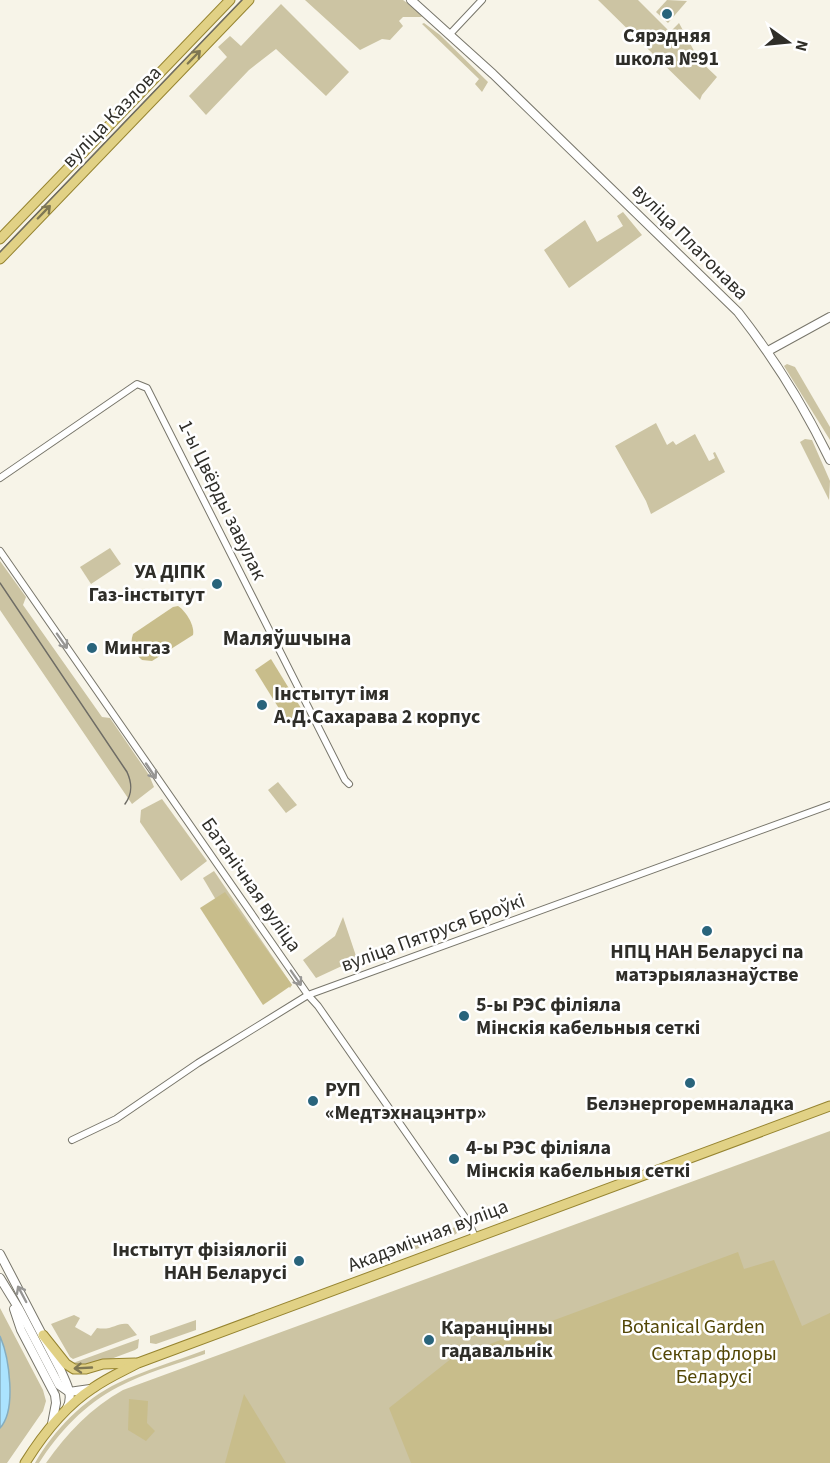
<svg xmlns="http://www.w3.org/2000/svg" width="830" height="1463" viewBox="0 0 830 1463" font-family="'Source Sans 3',sans-serif">
<style>
.green{fill:#ccc4a3}
.forest{fill:#c8bd8b}
.water{fill:#abe3fe;stroke:#86adbe;stroke-width:1.5}
.lines{fill:none;stroke-linecap:round;stroke-linejoin:round}
.minor-casing{stroke:#78766b;stroke-width:8}
.tertiary-casing{stroke:#78766b;stroke-width:10}
.secondary-casing{stroke:#78766b;stroke-width:10}
.primary-casing{stroke:#968430;stroke-width:11}
.minor{stroke:#fff;stroke-width:6}
.tertiary{stroke:#fff;stroke-width:8}
.secondary{stroke:#fff;stroke-width:8}
.primary{stroke:#e1d185;stroke-width:9}
.tram{stroke:#6e6c65;stroke-width:1.5}
.oneway{stroke:#7f7752}
.oneway2{stroke:#979694}
.poi-dot{fill:#29647c;stroke:#fff;stroke-width:2}
.labels{text-anchor:middle;dominant-baseline:central;stroke-width:5;stroke-linejoin:round;paint-order:stroke}
.poi-label{font-size:20px;font-weight:bold;fill:#2f2e29;stroke:#fff;text-anchor:start}
.street-label{font-size:20px;fill:#2f2e29;stroke:#fff}
.park-label{font-size:20px;fill:#524605;stroke:#fff}
.neighbourhood-label{font-size:21px;font-weight:bold;fill:#2f2e29;stroke:#fff}
</style>
<rect width="100%" height="100%" fill="#f7f4e8"/>
<g class="green">
<path d="M305 0H403L424 15 421 17H403L399 21 403 26 390 40 382 39 360 50Z"/>
<path d="M598 0H638L670 32 679 23 699 60 717 77 702 95 700 100Z"/>
<path d="M667 0 687 1 668 23 656 12Z"/>
<path d="M281 4 349 72 326 96 276 49 249 70 206 115 189 96 227 57 218 47 230 36 241 46Z"/>
<path d="M424 23 440 35 488 82 482 92 475 84 479 79 422 24Z"/>
<path d="M623 212 642 235 569 288 544 250 585 220 597 242 623 226 617 216Z"/>
<path d="M787 364 795 367 830 427V440L784 366Z"/>
<path d="M656 423 667 445 673 441 676 445 695 434 709 461 715 458 713 453 715 452 725 472 651 514 646 501 615 446Z"/>
<path d="M805 439 812 440 830 481 829 500 800 442Z"/>
<path d="M110 548 121 564 91 584 80 567Z"/>
<path d="M0 561 26 597 23 605 102 717 110 718 149 775 154 787 132 804 0 610Z"/>
<path d="M278 782 297 805 286 813 268 790Z"/>
<path d="M162 799 207 861 181 881 140 822 141 810Z"/>
<path d="M214 871 292 985 290 988 216 900 203 878Z"/>
<path d="M343 917 357 959 316 978 303 960 335 936Z"/>
<path d="M830 1131V1463H46C67 1433 91 1408 123 1390Z"/>
<path d="M458 1226 459 1230 456 1234 411 1251 409 1244Z"/>
<path d="M0 1308 43 1390 46 1401 43 1411 7 1463H0V1428L6 1419 9 1381 6 1354 0 1336Z"/>
<path d="M74 1315 80 1318 75 1327 91 1336 97 1328C112 1331 117 1322 128 1324L137 1335 73 1359 70 1357 51 1324Z"/>
<path d="M196 1320V1330L156 1344 150 1343V1336Z"/>
<path d="M139 1339 138 1348 135 1350 100 1363 73 1366 67 1360 73 1363Z"/>
<path d="M205 1350V1354C176 1364 145 1373 118 1387 86 1403 58 1433 39 1463H35C54 1430 83 1400 118 1383 145 1370 176 1361 205 1350Z"/>
</g>
<g class="forest">
<path d="M178 606C186 611 195 626 193 635L152 661 142 660C134 653 129 645 133 634L173 607Z"/>
<path d="M271 659 304 713 288 723 255 670Z"/>
<path d="M225 892 292 985 263 1005 200 908Z"/>
<path d="M738 1252 744 1269 774 1260 802 1326 830 1313V1463H411L389 1408 452 1358Z"/>
<path d="M244 1394 286 1463H225Z"/>
<path d="M129 1399 148 1401 147 1423 155 1431 146 1441 128 1430Z"/>
</g>
<path class="water" d="M0 1336C9 1357 17 1410 0 1428Z"/>
<g class="lines">
<g class="minor-casing">
<g id="minor">
<path d="M450 34 482 0"/>
<path d="M0 478 137 384 147 388 345 780 349 784"/>
<path d="M0 551 308 995 318 1006 469 1223 475 1237"/>
<path d="M72 1140 116 1119 198 1063 308 995 830 805"/>
</g>
</g>
<g class="tertiary-casing">
<path id="tertiary" d="M768 351 830 317"/>
</g>
<g class="secondary-casing">
<g id="secondary">
<path d="M411 0 493 74 738 312C774 358 805 408 830 460"/>
<path d="M0 1254 61 1371C66 1383 74 1395 67 1408"/>
<path d="M0 1278 19 1309 59 1385 69 1392 90 1389"/>
<path d="M14 1309 21 1330 55 1395 56 1403 52 1424"/>
</g>
</g>
<g class="primary-casing">
<g id="primary">
<path d="M0 239 230 0"/>
<path d="M0 259 249 0"/>
<path d="M43 1335 66 1364 74 1369H86L103 1364 135 1363"/>
<path d="M25 1463C43 1434 64 1407 93 1388 107 1378 123 1371 138 1363L830 1106"/>
</g>
</g>
<use href="#minor" class="minor"/>
<use href="#tertiary" class="tertiary"/>
<use href="#secondary" class="secondary"/>
<use href="#primary" class="primary"/>
<g class="tram">
<path d="M0 252 242 0"/>
<path d="M0 583 127 772C132 783 133 793 125 804"/>
</g>
</g>
<defs><path id="oneway-shaft" d="M-6 0H5M1.5-3L5.5 0L1.5 3" fill="none" stroke-width="1.6" stroke-linecap="round" stroke-linejoin="round" transform="scale(1.5)"/></defs>
<g class="oneway">
<use href="#oneway-shaft" transform="translate(194 57) rotate(-46)"/>
<use href="#oneway-shaft" transform="translate(44 212) rotate(-46)"/>
<use href="#oneway-shaft" transform="translate(83 1368) rotate(177)"/>
</g>
<g class="oneway2">
<use href="#oneway-shaft" transform="translate(62 641) rotate(55)"/>
<use href="#oneway-shaft" transform="translate(151 771) rotate(56)"/>
<use href="#oneway-shaft" transform="translate(296 978) rotate(55)"/>
<use href="#oneway-shaft" transform="translate(22 1294) rotate(-118)"/>
</g>
<g class="poi-dot">
<circle cx="667" cy="14" r="6"/>
<circle cx="217" cy="584" r="6"/>
<circle cx="92" cy="648" r="6"/>
<circle cx="262" cy="705" r="6"/>
<circle cx="707" cy="931" r="6"/>
<circle cx="464" cy="1016" r="6"/>
<circle cx="690" cy="1083" r="6"/>
<circle cx="313" cy="1101" r="6"/>
<circle cx="454" cy="1159" r="6"/>
<circle cx="299" cy="1261" r="6"/>
<circle cx="429" cy="1340" r="6"/>
</g>
<g class="labels">
<g class="poi-label">
<text x="667" y="36" text-anchor="middle">Сярэдняя<tspan x="667" dy="23">школа №91</tspan></text>
<text x="205" y="572" text-anchor="end">УА ДІПК<tspan x="205" dy="23">Газ-інстытут</tspan></text>
<text x="104" y="648">Мингаз</text>
<text x="274" y="694">Інстытут імя<tspan x="274" dy="23">А.Д.Сахарава 2 корпус</tspan></text>
<text x="707" y="952" text-anchor="middle">НПЦ НАН Беларусі па<tspan x="707" dy="23">матэрыялазнаўстве</tspan></text>
<text x="476" y="1005">5-ы РЭС філіяла<tspan x="476" dy="23">Мінскія кабельныя сеткі</tspan></text>
<text x="325" y="1090">РУП<tspan x="325" dy="23">«Медтэхнацэнтр»</tspan></text>
<text x="690" y="1104" text-anchor="middle">Белэнергоремналадка</text>
<text x="466" y="1148">4-ы РЭС філіяла<tspan x="466" dy="23">Мінскія кабельныя сеткі</tspan></text>
<text x="287" y="1250" text-anchor="end">Інстытут фізіялогіі<tspan x="287" dy="23">НАН Беларусі</tspan></text>
<text x="441" y="1328">Каранцінны<tspan x="441" dy="23">гадавальнік</tspan></text>
</g>
<g class="street-label">
<text transform="translate(112 117) rotate(-46)">вуліца Казлова</text>
<text transform="translate(690 242) rotate(45)">вуліца Платонава</text>
<text transform="translate(222 500) rotate(64)">1-ы Цвёрды завулак</text>
<text transform="translate(251 885) rotate(55)">Батанічная вуліца</text>
<text transform="translate(433 933) rotate(-20)">вуліца Пятруся Броўкі</text>
<text transform="translate(428 1236) rotate(-21)">Акадэмічная вуліца</text>
</g>
<g class="park-label">
<text x="693" y="1327">Botanical Garden</text>
<text x="714" y="1354">Сектар флоры<tspan x="714" dy="23">Беларусі</tspan></text>
</g>
<g class="neighbourhood-label">
<text x="287" y="638">Маляўшчына</text>
</g>
</g>
<g transform="translate(788 42) rotate(105)" stroke="#ffffff" stroke-width="4.5" paint-order="stroke">
<path d="M0-4.5L10 22L0 15L-10 22Z" fill="#2f2e29"/>
<text y="-9" font-size="16" font-weight="bold" text-anchor="middle" fill="#2f2e29">N</text>
</g>
</svg>
